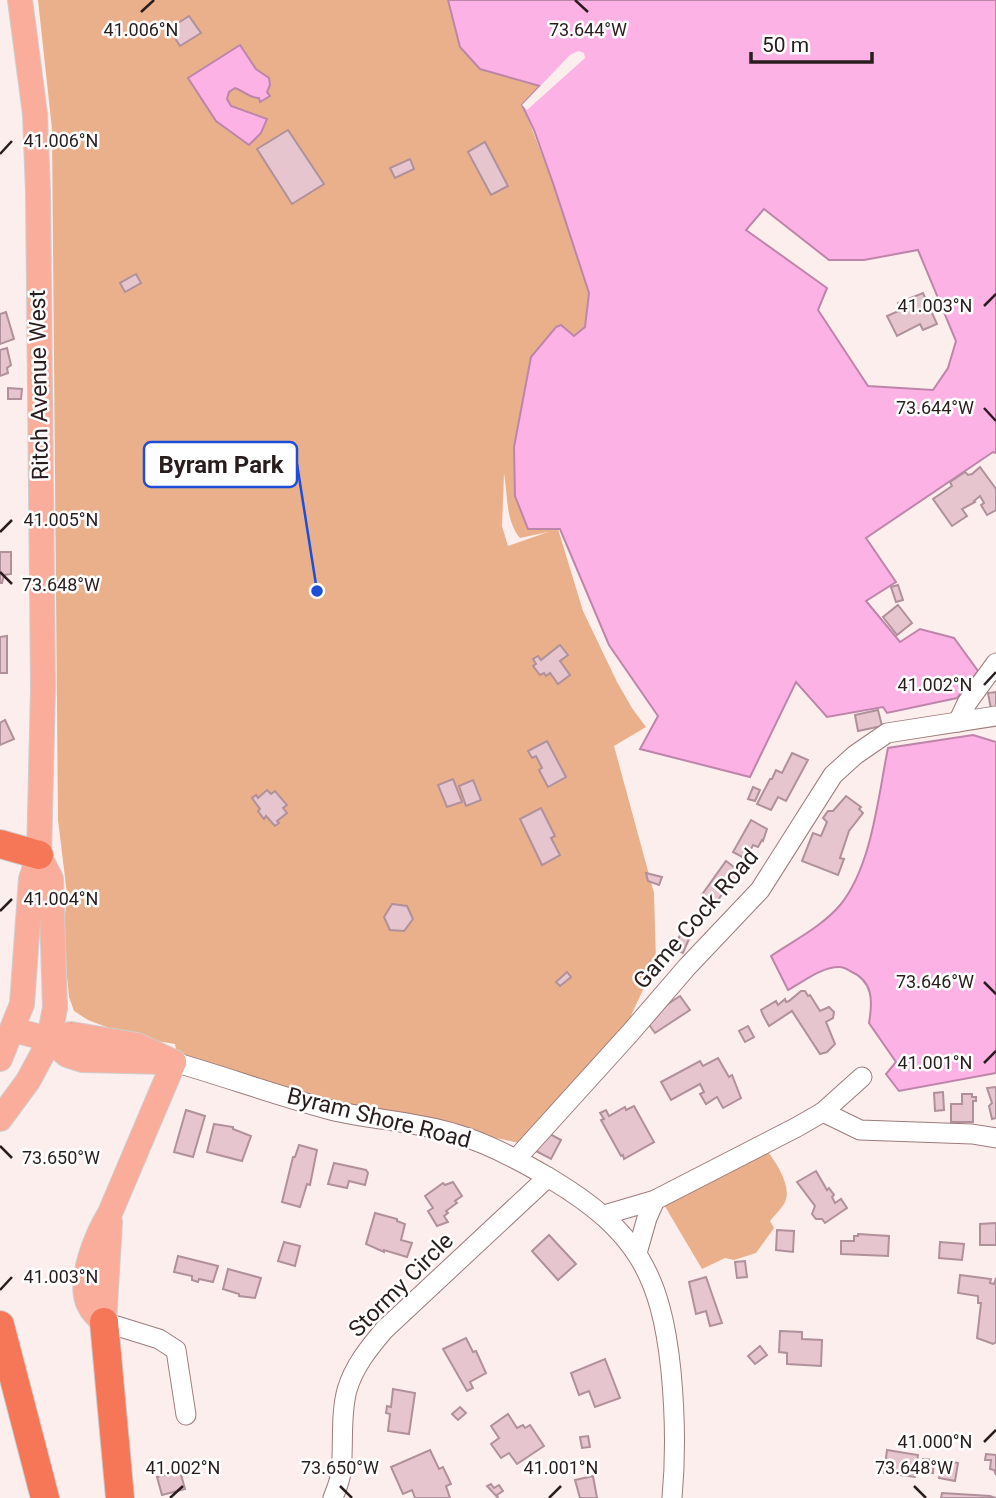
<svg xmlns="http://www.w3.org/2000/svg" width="996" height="1498" viewBox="0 0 996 1498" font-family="Roboto,sans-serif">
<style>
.green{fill:#e9b08b;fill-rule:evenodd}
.water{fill:#fdb2e6;stroke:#be85aa;stroke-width:2;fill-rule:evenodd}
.pier{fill:#fdeeee}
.building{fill:#e7c5cf;stroke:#b0909a;stroke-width:2}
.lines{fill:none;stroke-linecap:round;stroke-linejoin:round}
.minor-casing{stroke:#9d7b7c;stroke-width:21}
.major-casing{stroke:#d0cdce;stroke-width:26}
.highway-casing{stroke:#d0cdce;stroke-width:30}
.minor{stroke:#fff;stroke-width:19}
.major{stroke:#faad9b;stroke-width:24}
.highway{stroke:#f67758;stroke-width:28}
.ticks{fill:none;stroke:#2a1d1e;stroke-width:2.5}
.labels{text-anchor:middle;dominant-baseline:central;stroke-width:5;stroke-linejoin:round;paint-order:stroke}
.street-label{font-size:23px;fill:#2a1d1e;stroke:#fff}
.ticks-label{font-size:18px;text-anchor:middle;fill:#2a1d1e;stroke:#fff;stroke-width:5;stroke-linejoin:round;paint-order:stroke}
.leader{fill:none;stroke:#1d4ed8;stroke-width:2.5}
.callout-dot{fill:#1d4ed8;stroke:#fff;stroke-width:2.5}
.callout{fill:#fff;stroke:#1d4ed8;stroke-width:2.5}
.callout-label{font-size:24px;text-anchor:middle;font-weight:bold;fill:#2a1d1e}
</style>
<rect width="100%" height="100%" fill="#fdeeee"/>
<g class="green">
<path d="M38 0H448L460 47 541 86 523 106 554 186 589 293 585 327 574 336 580 351 653 159 533 483 558 529 583 611 617 682 632 708 646 727 614 746 654 893 656 962 628 1022 519 1143 312 1096 177 1054 175 1044 133 1037 88 1020 74 1011 69 997 63 935 67 894 58 820 52 129ZM504 473C508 495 505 520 520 538L548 532 508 546 502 526Z"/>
<path d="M768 1152C778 1165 793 1189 784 1204 780 1210 774 1216 770 1221L774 1228 756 1253 734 1260 725 1258 702 1269 663 1203Z"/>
</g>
<g class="water">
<path d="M448 0H996V453L993 452 866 538 896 582 866 601 900 642 920 629 954 638 978 671 957 698 887 713 883 707 827 717 796 682 750 777 640 749 658 716 609 645 560 529H528L515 496 514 447 531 357 556 327 561 325 574 336 585 327 589 293 554 186 534 130 522 105 540 86 480 69 460 47ZM764 209 829 260H864L918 250 956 341 948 368 933 390 868 386 818 310 827 288 746 230Z"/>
<path d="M240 45 256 69 269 78 270 85 267 92 270 96 260 102 259 98C249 98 244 91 235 88L229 92 227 99 231 106 267 119 261 133 249 145 216 121 188 78Z"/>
<path d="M973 735 996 742V1073L899 1091 886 1074 896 1062 869 1023C873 1000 873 981 850 971 847 969 842 967 839 967 821 967 803 982 788 990L771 956C793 941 823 926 841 904 872 865 878 797 888 748Z"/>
</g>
<path class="pier" d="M578 51 584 53 585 58 527 110 522 105 570 55Z"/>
<g class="building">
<path d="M189 16 201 33 180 46 169 29Z"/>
<path d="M288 130 324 184 292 204 257 149Z"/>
<path d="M485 142 508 186 491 195 468 152Z"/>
<path d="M410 159 414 169 395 178 390 168Z"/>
<path d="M136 274 141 283 125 292 120 283Z"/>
<path d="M923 293 937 324 923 330 920 324 897 336 887 316 901 310 898 303Z"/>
<path d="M6 312 14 339 0 344V314Z"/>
<path d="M7 348 11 365 7 368 8 373 0 376V350Z"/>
<path d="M8 388 22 389 21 399H8Z"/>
<path d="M980 467 996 489V510L987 515 981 505 984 503 980 496 974 501 975 502 962 509 967 516 952 526 933 499 952 486 950 482 965 472 968 475 972 474Z"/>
<path d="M0 552H11V574L4 575 2 583H0Z"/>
<path d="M898 585 903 600 896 602 891 587Z"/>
<path d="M898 605 912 623 897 635 883 617Z"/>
<path d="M7 636V673H0V637Z"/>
<path d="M560 645 568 655 560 661 570 675 558 684 550 673 546 676 544 673 540 675 533 666 536 664 533 659 538 656 541 660Z"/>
<path d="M996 692V708L991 709 988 693Z"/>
<path d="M878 710 882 726 858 731 855 715Z"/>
<path d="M5 720 14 739 0 745V723Z"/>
<path d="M547 741 566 777 548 787 539 770 542 768 536 756 532 758 528 751Z"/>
<path d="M792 753 808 760 786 801 778 797 771 810 757 804 770 779H772L776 770 782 773Z"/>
<path d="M453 779 462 802 447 807 438 785Z"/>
<path d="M473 780 481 800 466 806 459 786Z"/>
<path d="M753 787 760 790 755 801 748 799Z"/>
<path d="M267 790 271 794 275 791 287 805 283 808 287 813 277 821 279 823 275 826 266 816 264 819 258 811 260 809 252 798 256 795 258 798Z"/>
<path d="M846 796 861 807 859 809 863 813 849 831 840 858 844 859 838 875 802 861 813 833 821 836 827 822 823 818 828 811H833Z"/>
<path d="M541 808 555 836 551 838 560 855 542 865 520 819Z"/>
<path d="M751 820 767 829 763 841 762 840 758 847 753 845 746 859 733 852Z"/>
<path d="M726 861 742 873 730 890 727 888 714 905 701 896Z"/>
<path d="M646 873 662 877 659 885 648 881Z"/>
<path d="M392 904 407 906 413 919 404 931 390 930 384 917Z"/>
<path d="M680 935 689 939 683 953 674 949Z"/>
<path d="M567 972 571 977 560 986 556 982Z"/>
<path d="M801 991H805L808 996 810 995 820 1011 829 1007 834 1012 833 1018 826 1022 835 1044 827 1052 820 1054 792 1011 769 1026 763 1015 761 1010 776 1001 778 1005 785 999 786 1002 789 1001Z"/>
<path d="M680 996 690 1010 655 1033 645 1019Z"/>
<path d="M748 1026 754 1037 745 1042 739 1031Z"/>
<path d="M718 1058 729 1077 732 1075 741 1098 723 1108 717 1097 706 1104 700 1094 704 1092 700 1084 671 1100 661 1082 700 1061 703 1066Z"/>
<path d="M996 1087V1118L992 1119 989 1106 992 1103 987 1088Z"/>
<path d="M943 1092 944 1110 935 1111 934 1093Z"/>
<path d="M962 1094H972V1097H976V1101H973V1122H951V1104H962Z"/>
<path d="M634 1106 654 1142 624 1159 623 1155 621 1156 601 1120 604 1119 600 1113 606 1110 609 1116 625 1107 626 1110Z"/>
<path d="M186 1110 205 1116 193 1157 174 1152Z"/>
<path d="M214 1124 233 1127V1129L251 1136 242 1161 207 1152Z"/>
<path d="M546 1132 561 1140 551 1159 536 1151Z"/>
<path d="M299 1145 317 1150 310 1185 307 1184 300 1207 282 1202 293 1157H295Z"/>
<path d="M334 1163 366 1170 368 1173 365 1185 349 1181 347 1188 328 1184Z"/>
<path d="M816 1171 827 1190 829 1188 834 1195 832 1197 835 1203 841 1199 847 1208 825 1223 822 1219H816L812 1214 815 1206 797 1182Z"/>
<path d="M453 1182 462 1196 455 1201 457 1203 446 1211 448 1213 444 1216 448 1222 437 1226 428 1211 433 1208 425 1196 443 1183 445 1185Z"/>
<path d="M375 1213 397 1219V1221L405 1224 401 1240 412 1243 407 1257 384 1250V1252L366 1244Z"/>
<path d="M996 1223V1245H980V1224Z"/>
<path d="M777 1230 794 1231 793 1252 776 1250Z"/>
<path d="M858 1234 889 1236 888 1256 841 1254V1241H854V1236H858Z"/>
<path d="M549 1235 576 1264 558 1280 532 1251Z"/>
<path d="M284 1242 300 1246 295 1266 278 1261Z"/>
<path d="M940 1242 964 1244 962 1260 939 1258Z"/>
<path d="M178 1256 218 1266 213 1282 199 1279 198 1282 192 1280V1276L174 1272Z"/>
<path d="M745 1261 747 1277 737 1278 735 1262Z"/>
<path d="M228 1269 261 1278 255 1298 239 1296V1294L223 1289Z"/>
<path d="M960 1275 991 1279 990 1283 994 1284 996 1278V1342L993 1344 977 1338 981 1303H978V1296L958 1293Z"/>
<path d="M706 1277 722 1323 710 1326 706 1311 696 1314 689 1282Z"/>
<path d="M780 1331 802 1332V1339L822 1340 821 1366 787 1364V1353L779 1352Z"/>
<path d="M466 1338 473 1352 476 1351 486 1373 470 1382 473 1388 467 1391 443 1349Z"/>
<path d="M760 1346 767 1355 755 1364 748 1356Z"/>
<path d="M605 1359 620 1398 595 1407 589 1391 579 1395 571 1373Z"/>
<path d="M393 1389 415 1393 409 1434 388 1431 390 1414 386 1413 387 1406 391 1407Z"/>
<path d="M460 1407 466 1413 458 1420 452 1414Z"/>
<path d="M508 1414 517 1428 523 1425 525 1428 530 1425 544 1446 517 1464 509 1453 501 1458 491 1444 499 1438 491 1426Z"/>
<path d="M588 1436 590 1447 582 1448 580 1437Z"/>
<path d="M430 1450 439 1469 443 1467 451 1484 446 1486 450 1498H415L412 1490 403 1494 391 1467Z"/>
<path d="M887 1450 918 1455 915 1477 884 1473Z"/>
<path d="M986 1454 996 1455V1475L994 1470 990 1469 991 1460H985Z"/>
<path d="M923 1459 934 1460 933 1473 921 1471Z"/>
<path d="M943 1460 958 1463 955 1481 939 1478Z"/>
<path d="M180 1471 185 1489 162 1495 157 1477Z"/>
<path d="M593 1476 597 1498H579H580L575 1480Z"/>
<path d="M491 1484 494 1488 499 1485 503 1491 497 1495 498 1498 487 1486Z"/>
<path d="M942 1493 990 1496 996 1498H941Z"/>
</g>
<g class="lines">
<g class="minor-casing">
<g id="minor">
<path d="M958 722 967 703 996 663"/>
<path d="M174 1062C226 1077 278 1096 331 1110 372 1120 415 1121 456 1134 490 1144 521 1161 551 1179 636 1230 661 1274 671 1371 675 1413 676 1455 672 1498"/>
<path d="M823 1112 860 1130 972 1134 996 1138"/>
<path d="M516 1159 631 1032 687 967 760 890 833 775 855 755 887 733 996 716"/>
<path d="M604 1215 655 1200 797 1127 823 1112 862 1077"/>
<path d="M637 1253 647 1218 655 1200"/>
<path d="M104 1322 159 1339 176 1350 186 1415"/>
<path d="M333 1498C336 1490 340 1481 341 1472 344 1445 340 1416 347 1390 354 1366 369 1348 384 1330L548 1177"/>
</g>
</g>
<g class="major-casing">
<g id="major">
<path d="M13 1030 49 1039 71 1034 137 1045 174 1062"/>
<path d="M49 1039 67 1055 83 1060 167 1062"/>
<path d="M0 1059 22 1004 31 879 39 855 43 688 38 191 35 114 20 0"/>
<path d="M0 1119 28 1081 42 1055 49 1039 55 1008 51 879 39 855"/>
<path d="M104 1322C98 1317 92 1312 89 1305 77 1281 97 1234 110 1213L174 1062"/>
<path d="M104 1322 110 1222"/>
</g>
</g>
<g class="highway-casing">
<g id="highway">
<path d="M0 844 39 855"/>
<path d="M104 1322 120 1498"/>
<path d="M0 1325 45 1498"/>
</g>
</g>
<use href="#minor" class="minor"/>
<use href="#major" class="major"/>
<use href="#highway" class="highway"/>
</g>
<path class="ticks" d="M575 0 588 12M141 12 154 0M0 154 12 141M984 306 996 294M984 408 996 421M0 532 12 520M0 572 12 584M984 685 996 672M0 911 12 899M984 982 996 994M984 1063 996 1051M0 1146 12 1158M0 1290 12 1277M984 1442 996 1430M340 1486 352 1498M914 1486 926 1498M170 1498 183 1486M549 1498 561 1486"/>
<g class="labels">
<g class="street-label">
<text transform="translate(39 385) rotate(-91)">Ritch Avenue West</text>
<text transform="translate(696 919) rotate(-49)">Game Cock Road</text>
<text transform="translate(379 1118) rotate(14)">Byram Shore Road</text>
<text transform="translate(401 1285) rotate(-45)">Stormy Circle</text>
</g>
</g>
<g class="ticks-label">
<text x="141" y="36">41.006°N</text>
<text x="588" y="36">73.644°W</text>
<text x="61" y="147">41.006°N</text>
<text x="935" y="312">41.003°N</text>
<text x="935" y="414">73.644°W</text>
<text x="61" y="526">41.005°N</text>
<text x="61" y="591">73.648°W</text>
<text x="935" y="691">41.002°N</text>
<text x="61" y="905">41.004°N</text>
<text x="935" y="988">73.646°W</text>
<text x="935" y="1069">41.001°N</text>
<text x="61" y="1164">73.650°W</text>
<text x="61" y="1283">41.003°N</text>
<text x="935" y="1448">41.000°N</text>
<text x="183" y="1474">41.002°N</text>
<text x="561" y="1474">41.001°N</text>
<text x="340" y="1474">73.650°W</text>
<text x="914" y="1474">73.648°W</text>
</g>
<path class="leader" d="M317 591L297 464"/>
<circle class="callout-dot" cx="317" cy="591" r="7"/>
<rect class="callout" x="144" y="442" width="153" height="45" rx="7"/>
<g class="callout-label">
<text x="221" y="473">Byram Park</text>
</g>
<path d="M751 52v10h121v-10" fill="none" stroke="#2a1d1e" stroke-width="3.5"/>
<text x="762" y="52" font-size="21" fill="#2a1d1e" stroke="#ffffff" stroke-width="5" paint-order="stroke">50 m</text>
</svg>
